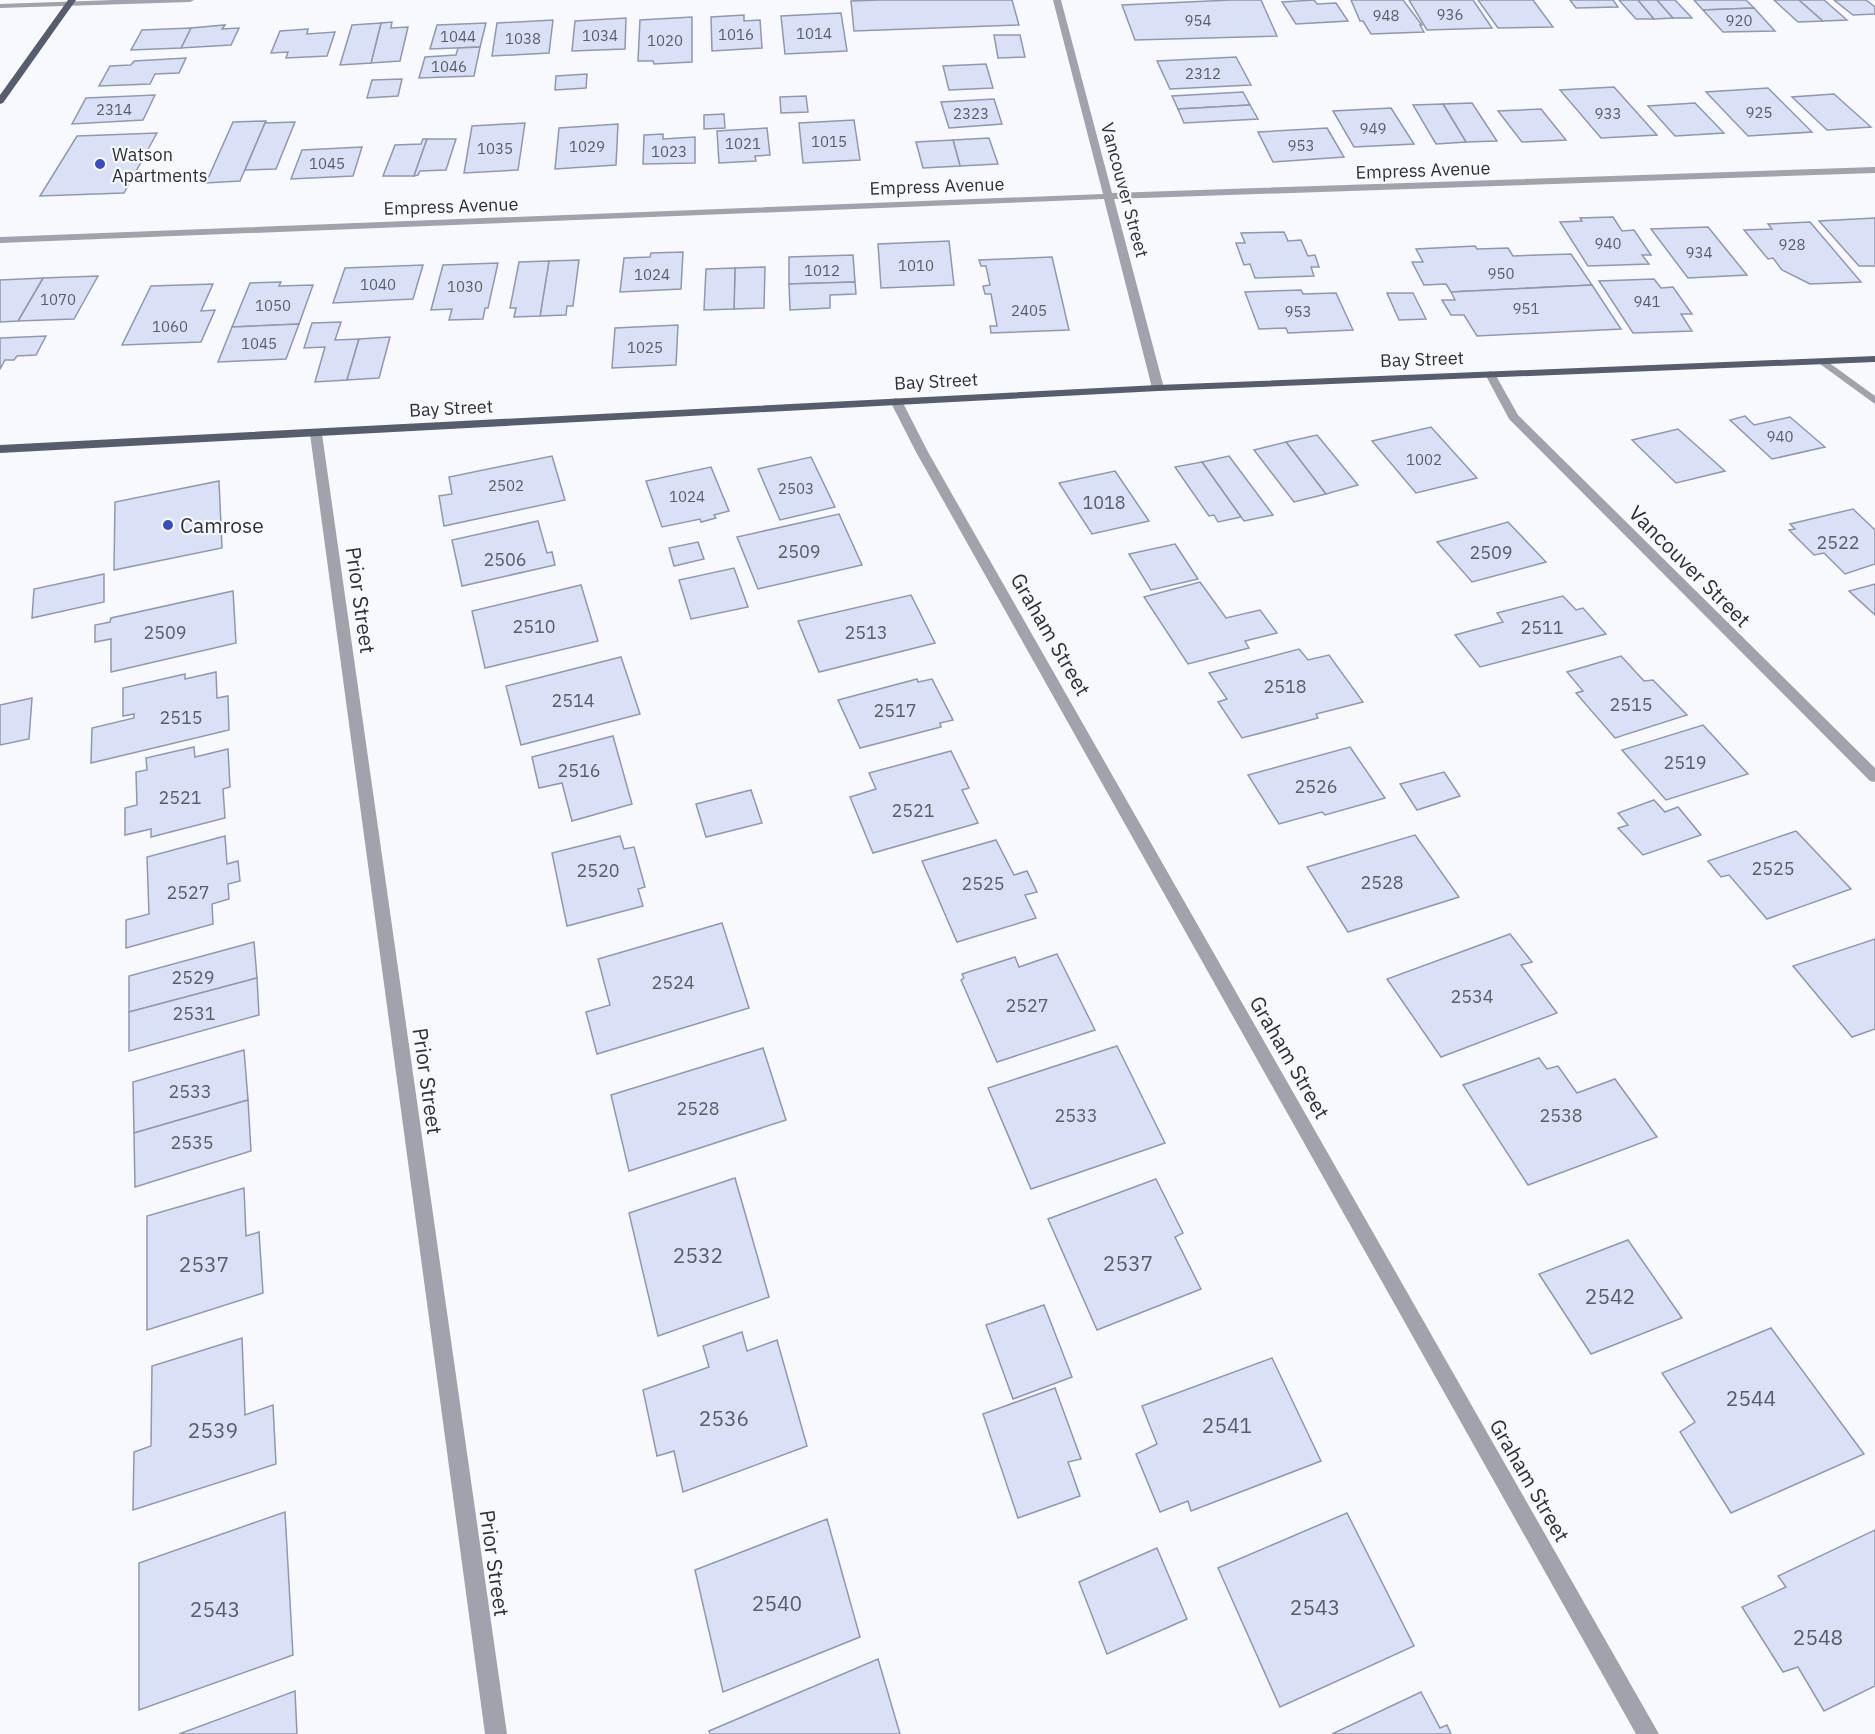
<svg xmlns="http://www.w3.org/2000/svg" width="1875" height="1734" viewBox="0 0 1875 1734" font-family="'IBM Plex Sans',sans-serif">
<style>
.building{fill:#d9e1f7;stroke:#9198ad;stroke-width:1.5}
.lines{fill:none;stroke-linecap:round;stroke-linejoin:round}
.minor{fill:#a0a3ac;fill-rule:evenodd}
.major{fill:#575d6c;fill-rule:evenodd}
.poi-dot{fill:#3a4dc0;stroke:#f7f9fe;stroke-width:2}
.labels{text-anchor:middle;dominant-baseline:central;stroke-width:4.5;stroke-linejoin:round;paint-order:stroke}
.far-number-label{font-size:15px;fill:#5a5d69}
.far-poi-label{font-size:18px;fill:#2f313a;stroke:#f7f9fe;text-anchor:start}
.far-street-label{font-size:18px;fill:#2f313a;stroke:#f7f9fe}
.number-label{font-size:18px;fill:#5a5d69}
.poi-label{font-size:21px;fill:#2f313a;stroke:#f7f9fe;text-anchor:start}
.street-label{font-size:21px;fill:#2f313a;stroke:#f7f9fe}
.near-number-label{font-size:21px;fill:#5a5d69}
</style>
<rect width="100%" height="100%" fill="#f7f9fe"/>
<g class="building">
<path d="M880 0H1012L1019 25 854 31 851 1Z"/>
<path d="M1231 0H1261L1277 36 1135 40 1122 5Z"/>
<path d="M1314 0 1317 4 1336 3 1348 21 1296 24 1282 2Z"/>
<path d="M1351 0H1403L1422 25H1420L1424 32 1371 34 1363 21H1360Z"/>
<path d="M1409 0H1473L1492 28 1427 30Z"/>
<path d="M1478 0H1533L1553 27 1498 28Z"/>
<path d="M1570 0H1613L1618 7 1576 8Z"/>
<path d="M1619 0H1638L1654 19H1636Z"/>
<path d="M1638 0H1657L1673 18 1654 19Z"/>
<path d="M1657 0H1675L1692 18H1673Z"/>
<path d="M1694 0H1746L1754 8 1703 10Z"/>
<path d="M1774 0H1799L1823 21 1798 22Z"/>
<path d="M1799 0H1824L1847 20 1823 21Z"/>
<path d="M1834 0H1866L1875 7V14L1853 15Z"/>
<path d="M1754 8 1775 31 1723 32 1703 10Z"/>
<path d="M841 13 847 51 785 54 781 16Z"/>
<path d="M744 15V21L760 20 762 48 712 51 711 17Z"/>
<path d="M692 17V62L654 64 653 61H638L640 20Z"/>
<path d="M626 18 625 49 572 51 575 21Z"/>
<path d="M553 20 549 53 492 56 497 23Z"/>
<path d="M392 22 391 28 408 27 400 61 371 63 381 23Z"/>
<path d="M381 23 371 63 340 65 352 25Z"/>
<path d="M486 23 480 47 430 49 437 25Z"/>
<path d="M225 25 222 29 239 28 231 45 181 48 191 28Z"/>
<path d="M191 28 181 48 131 50 142 30Z"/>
<path d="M308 29 307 34 335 32 327 56 286 58 288 52 271 53 280 31Z"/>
<path d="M994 35H1020L1025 57 998 58Z"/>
<path d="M480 47 474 76 419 78 425 57 456 55 458 48Z"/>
<path d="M1236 57 1251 85 1170 89 1157 61Z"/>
<path d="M186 58 179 73 155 74 150 84 99 86 110 66 131 65 134 61Z"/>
<path d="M986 64 993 88 949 90 943 66Z"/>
<path d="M587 74 586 88 555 90 556 76Z"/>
<path d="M402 79 398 96 367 98 372 80Z"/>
<path d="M1614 87 1657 135 1601 138 1560 90Z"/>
<path d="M1768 88 1812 132 1748 136 1706 92Z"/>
<path d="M1243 92 1250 105 1178 109 1172 96Z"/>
<path d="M1834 94 1871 127 1827 130 1792 97Z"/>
<path d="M155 95 143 120 72 124 86 98Z"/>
<path d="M806 96 808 112 781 113 780 97Z"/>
<path d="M994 99 1002 124 949 128 941 102Z"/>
<path d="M1472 103 1497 141 1466 142 1443 104Z"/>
<path d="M1695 103 1724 133 1675 136 1648 106Z"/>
<path d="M1443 104 1466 142 1436 144 1413 105Z"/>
<path d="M1250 105 1258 119 1184 123 1178 109Z"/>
<path d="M1391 108 1414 144 1354 147 1333 111Z"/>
<path d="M1541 109 1566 140 1522 142 1498 111Z"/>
<path d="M724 114 725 128 704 129V115Z"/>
<path d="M854 120 860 160 803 163 799 123Z"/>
<path d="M266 121 240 181 206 183 233 122Z"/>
<path d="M295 122 276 169 245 170 265 123Z"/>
<path d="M525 123 518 170 464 173 472 126Z"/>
<path d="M618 124 616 165 555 169 559 128Z"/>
<path d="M767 128 770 155 755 156 756 161 719 163 717 131Z"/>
<path d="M1327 128 1344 157 1273 162 1258 132Z"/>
<path d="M157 133 124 193 40 196 77 136Z"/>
<path d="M663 134V139L695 137V163L643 164 644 135Z"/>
<path d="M989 138 998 164 960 166 953 140Z"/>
<path d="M423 139H427L414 176H383L395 145 421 144Z"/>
<path d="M427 139H456L446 170 420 171 418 175 414 176Z"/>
<path d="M953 140 960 166 923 168 916 142Z"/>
<path d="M362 147 353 176 291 179 302 150Z"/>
<path d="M1613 217 1622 231 1634 230 1651 255H1642L1649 264 1588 266 1560 222 1582 221 1580 218Z"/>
<path d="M1875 218V266H1859L1819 221Z"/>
<path d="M1810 222 1861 282 1810 284 1782 270 1773 258 1768 259 1744 230 1772 229 1768 224Z"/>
<path d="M1708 227 1747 275 1688 278 1651 229Z"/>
<path d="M1284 232 1288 241 1301 240 1308 256 1315 255 1319 267H1311L1314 276 1255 278 1250 264 1244 265 1236 243H1245L1241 233Z"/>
<path d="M949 241 954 285 881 288 878 244Z"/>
<path d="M1475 246 1477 249 1508 248 1513 256 1571 254 1592 285 1451 292 1446 284 1424 285 1412 262H1423L1416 249Z"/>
<path d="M683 252 681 289 620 292 624 258 650 257 651 253Z"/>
<path d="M853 255 855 282 789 284V257Z"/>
<path d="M1052 257 1069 330 991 333 990 326H997L991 294H985L983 286 990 285 986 266H981L979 260Z"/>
<path d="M579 260 573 306H567L566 315 540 316 549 261Z"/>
<path d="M549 261 540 316 514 317 516 308H510L519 262Z"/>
<path d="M498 263 488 308H485L483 319 449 320 452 309 431 310 443 265Z"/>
<path d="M423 265 413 299 333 303 345 268Z"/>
<path d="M765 267 764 308 734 309 735 268Z"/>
<path d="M735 268 734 309 704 310 706 269Z"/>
<path d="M98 276 74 319 18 321 43 278Z"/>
<path d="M43 278 18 321 0 322V280Z"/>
<path d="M1654 279 1661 288 1673 287 1692 314H1681L1692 331 1633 333 1599 281Z"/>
<path d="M281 282 279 286 313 285 299 324 232 327 250 283Z"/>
<path d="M855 282 856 294 830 295V308L790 310 789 284Z"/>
<path d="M213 284 201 311 215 310 201 342 122 345 151 286Z"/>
<path d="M1592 285 1621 329 1477 336 1464 315H1451L1442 300H1455L1451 292Z"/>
<path d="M1301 290 1303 294 1336 293 1353 330 1288 333 1286 328 1259 329 1245 292Z"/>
<path d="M1387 293H1413L1426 319 1399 320Z"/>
<path d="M341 322 335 340 359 339 347 380 315 382 325 347 304 348 312 323Z"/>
<path d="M299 324 286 359 218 362 232 327Z"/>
<path d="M678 325 676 365 612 368 615 328Z"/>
<path d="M46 336 36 355 17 356 14 360H5L0 369V338Z"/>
<path d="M390 337 379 378 347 380 359 339Z"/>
<path d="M1745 416 1754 425 1790 417 1825 447 1772 459 1730 420Z"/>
<path d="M1431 427 1477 478 1416 493 1372 441Z"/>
<path d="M1678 429 1725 471 1676 483 1632 440Z"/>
<path d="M1317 435 1358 485 1326 494 1286 442Z"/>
<path d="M1286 442 1326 494 1294 502 1254 450Z"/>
<path d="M552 456 565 500 444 526 439 496 452 494 449 477Z"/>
<path d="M1229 456 1273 515 1244 521 1202 462Z"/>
<path d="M811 457 835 507 780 520 758 469Z"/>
<path d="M1202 462 1241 517 1218 522 1214 515 1209 516 1175 467Z"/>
<path d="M711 467 729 511 714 515 716 518 701 522 700 519 662 527 646 481Z"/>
<path d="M1115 471 1149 521 1092 534 1059 483Z"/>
<path d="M219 481 222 548 114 570 115 502Z"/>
<path d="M1853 509 1875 530V564L1845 574 1824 553 1814 555 1789 530 1795 529 1790 524Z"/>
<path d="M839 514 862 565 758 589 737 537Z"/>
<path d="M538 521 547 553 552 552 555 565 462 586 452 540Z"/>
<path d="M1508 522 1546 562 1472 582 1437 542Z"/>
<path d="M698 542 704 559 674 566 669 548Z"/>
<path d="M1175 544 1198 579 1151 590 1129 554Z"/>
<path d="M734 568 748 607 691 619 679 580Z"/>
<path d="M104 574V602L32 618 34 589Z"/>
<path d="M1200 582 1226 618 1260 610 1277 633 1245 641 1249 648 1188 664 1144 597Z"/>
<path d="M1875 584V615L1849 591Z"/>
<path d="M581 585 598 641 485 668 472 611Z"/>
<path d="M233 591 236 643 111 672V639L95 642V625L110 622 111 618Z"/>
<path d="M911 595 935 643 819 672 798 621Z"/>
<path d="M1563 596 1576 610 1583 608 1606 634 1480 667 1455 635 1503 622 1497 613Z"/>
<path d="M1299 649 1308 660 1329 655 1363 702 1316 714 1318 718 1242 738 1218 702 1227 699 1209 673Z"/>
<path d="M1621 656 1644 681 1653 680 1687 715 1615 738 1576 693 1583 691 1567 672Z"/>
<path d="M621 657 640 714 521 745 506 686Z"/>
<path d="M216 672 217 698 228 696 229 730 91 763 92 728 134 718V714L123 716V688L185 674V679Z"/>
<path d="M917 679 918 682 932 679 953 720 940 723 941 727 860 748 838 700Z"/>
<path d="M32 698 29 739 0 745V705Z"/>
<path d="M1703 725 1748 774 1666 800 1622 750Z"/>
<path d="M613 736 632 804 572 821 562 783 539 788 532 757Z"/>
<path d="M194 747 195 757 228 749 230 787 223 789 225 818 151 837V829L125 835V808L137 805 136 772 147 770 146 758Z"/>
<path d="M1350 747 1385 798 1325 815 1322 812 1279 824 1248 775Z"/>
<path d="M951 751 969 788 962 790 978 823 873 853 850 797 876 789 869 773Z"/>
<path d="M1444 772 1460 796 1417 810 1400 784Z"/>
<path d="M751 790 762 823 706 837 696 804Z"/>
<path d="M1654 800 1665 812 1678 807 1701 835 1643 855 1618 828 1628 825 1618 813Z"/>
<path d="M1796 831 1851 889 1767 919 1729 875 1721 877 1708 861Z"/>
<path d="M1415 835 1459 897 1348 932 1307 867Z"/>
<path d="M225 836 227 864 238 861 240 881 228 884 229 899 212 904 213 924 126 948V920L149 914 147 857Z"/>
<path d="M620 836 624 849 634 847 645 887 638 889 643 906 567 926 552 853Z"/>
<path d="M996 840 1014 875 1027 871 1037 892 1025 895 1036 918 957 942 922 861Z"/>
<path d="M722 923 749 1008 597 1054 586 1012 610 1005 598 959Z"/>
<path d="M1510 934 1532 962 1521 965 1557 1013 1441 1057 1387 979Z"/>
<path d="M1875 939V1029L1852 1037 1793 966Z"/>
<path d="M254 942 257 978 129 1012V976Z"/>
<path d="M1057 954 1095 1030 997 1062 961 980 964 978 962 974 1015 957 1019 967Z"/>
<path d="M257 978 259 1015 129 1051V1012Z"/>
<path d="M1117 1046 1165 1143 1031 1189 988 1088Z"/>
<path d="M763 1048 786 1120 629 1171 611 1095Z"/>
<path d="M244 1050 248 1100 134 1133 133 1082Z"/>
<path d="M1539 1058 1547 1069 1558 1066 1577 1093 1615 1079 1657 1137 1528 1185 1463 1085Z"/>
<path d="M248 1100 251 1151 135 1187 134 1133Z"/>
<path d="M735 1178 769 1297 658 1336 629 1213Z"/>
<path d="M1156 1179 1183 1233 1175 1237 1201 1289 1097 1330 1048 1219Z"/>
<path d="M244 1188 246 1236 259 1232 263 1293 147 1330V1216Z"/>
<path d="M1628 1240 1682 1318 1591 1354 1539 1274Z"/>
<path d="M1044 1305 1072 1377 1013 1399 986 1325Z"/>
<path d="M1771 1328 1864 1454 1731 1513 1680 1432 1695 1422 1662 1373Z"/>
<path d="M742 1332 747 1351 777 1340 807 1446 683 1492 674 1451 657 1456 643 1390 709 1367 703 1346Z"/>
<path d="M242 1338 245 1415 273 1405 276 1464 133 1510 134 1452 151 1446 152 1366Z"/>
<path d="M1272 1358 1321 1461 1191 1511 1188 1501 1160 1512 1136 1454 1157 1444 1142 1406Z"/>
<path d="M1055 1388 1081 1459 1068 1462 1080 1496 1018 1518 983 1414Z"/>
<path d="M285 1512 293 1655 139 1710V1563Z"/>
<path d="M1347 1513 1414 1646 1280 1707 1218 1568Z"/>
<path d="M827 1519 860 1637 723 1692 695 1570Z"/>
<path d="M1875 1530V1686L1824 1711 1798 1667 1783 1672 1742 1607 1786 1587 1778 1576Z"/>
<path d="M1157 1548 1187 1619 1107 1654 1079 1582Z"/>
<path d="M878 1659 900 1734H710L709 1731Z"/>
<path d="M295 1691 297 1734H179Z"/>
<path d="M1421 1692 1440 1728 1447 1725 1451 1734H1332Z"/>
</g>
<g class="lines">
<g class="minor">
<path d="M114 0H194L190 2 0 8V4Z"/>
<path d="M1053 0H1061L1112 193 1875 167V173L1114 199 1164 388 1158 391 1152 388 1104 199 0 243V237L1103 194Z"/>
<path d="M1824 359 1875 396V404L1820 364V360Z"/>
<path d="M1490 371 1495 374 1518 415 1875 768V782L1870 781 1509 419 1485 374Z"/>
<path d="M896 398 902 401 928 452 1659 1734H1636L916 452 890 401Z"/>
<path d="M316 430 322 434 507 1734H485L310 434Z"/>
</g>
<g class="major">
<path d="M68 0H76L3 103 0 104V95Z"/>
<path d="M1875 356V362L1158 391 0 453V445L1158 385Z"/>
</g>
</g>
<g class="poi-dot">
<circle cx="100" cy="164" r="6"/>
<circle cx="168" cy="525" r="6"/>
</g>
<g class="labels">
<g class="far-number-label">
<text x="1450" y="14">936</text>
<text x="1386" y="15">948</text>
<text x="1198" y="20">954</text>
<text x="1739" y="20">920</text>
<text x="814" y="33">1014</text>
<text x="736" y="34">1016</text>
<text x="600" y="35">1034</text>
<text x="458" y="36">1044</text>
<text x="523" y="38">1038</text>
<text x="665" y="40">1020</text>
<text x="449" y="66">1046</text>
<text x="1203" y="73">2312</text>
<text x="114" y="109">2314</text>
<text x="1759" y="112">925</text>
<text x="971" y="113">2323</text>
<text x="1608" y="113">933</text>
<text x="1373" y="128">949</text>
<text x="829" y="141">1015</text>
<text x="743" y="143">1021</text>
<text x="1301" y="145">953</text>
<text x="587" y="146">1029</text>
<text x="495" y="148">1035</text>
<text x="669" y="151">1023</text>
<text x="327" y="163">1045</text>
<text x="1608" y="243">940</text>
<text x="1792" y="244">928</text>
<text x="1699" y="252">934</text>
<text x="916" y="265">1010</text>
<text x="822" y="270">1012</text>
<text x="1501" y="273">950</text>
<text x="652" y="274">1024</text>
<text x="378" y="284">1040</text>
<text x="465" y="286">1030</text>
<text x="58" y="299">1070</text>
<text x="1647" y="301">941</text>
<text x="273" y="305">1050</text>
<text x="1526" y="308">951</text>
<text x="1029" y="310">2405</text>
<text x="1298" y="311">953</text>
<text x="170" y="326">1060</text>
<text x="259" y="343">1045</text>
<text x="645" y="347">1025</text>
<text x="1780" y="436">940</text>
<text x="1424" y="459">1002</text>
<text x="506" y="485">2502</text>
<text x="796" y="488">2503</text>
<text x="687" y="496">1024</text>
</g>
<g class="far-poi-label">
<text x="112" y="154">Watson<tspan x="112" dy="21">Apartments</tspan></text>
</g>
<g class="far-street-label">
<text transform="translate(1423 170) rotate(-2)">Empress Avenue</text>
<text transform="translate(937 186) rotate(-2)">Empress Avenue</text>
<text transform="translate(1125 190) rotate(75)">Vancouver Street</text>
<text transform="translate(451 206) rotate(-2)">Empress Avenue</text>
<text transform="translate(1422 359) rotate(-2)">Bay Street</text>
<text transform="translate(936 381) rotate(-3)">Bay Street</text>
<text transform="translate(451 408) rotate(-3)">Bay Street</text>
</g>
<g class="number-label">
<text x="1104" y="502">1018</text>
<text x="1838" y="542">2522</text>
<text x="799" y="551">2509</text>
<text x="1491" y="552">2509</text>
<text x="505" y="559">2506</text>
<text x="534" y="626">2510</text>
<text x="1542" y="627">2511</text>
<text x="165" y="632">2509</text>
<text x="866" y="632">2513</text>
<text x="1285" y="686">2518</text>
<text x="573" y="700">2514</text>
<text x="1631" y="704">2515</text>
<text x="895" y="710">2517</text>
<text x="181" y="717">2515</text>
<text x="1685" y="762">2519</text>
<text x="579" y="770">2516</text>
<text x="1316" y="786">2526</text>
<text x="180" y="797">2521</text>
<text x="913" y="810">2521</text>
<text x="1773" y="868">2525</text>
<text x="598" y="870">2520</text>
<text x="1382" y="882">2528</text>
<text x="983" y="883">2525</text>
<text x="188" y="892">2527</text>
<text x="193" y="977">2529</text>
<text x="673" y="982">2524</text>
<text x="1472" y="996">2534</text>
<text x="1027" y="1005">2527</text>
<text x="194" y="1013">2531</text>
<text x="190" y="1091">2533</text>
<text x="698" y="1108">2528</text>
<text x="1076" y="1115">2533</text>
<text x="1561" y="1115">2538</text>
<text x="192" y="1142">2535</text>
</g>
<g class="poi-label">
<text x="180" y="525">Camrose</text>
</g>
<g class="street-label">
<text transform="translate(1690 566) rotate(45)">Vancouver Street</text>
<text transform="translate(361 600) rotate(82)">Prior Street</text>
<text transform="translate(1051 634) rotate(60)">Graham Street</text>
<text transform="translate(1290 1057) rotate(60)">Graham Street</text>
<text transform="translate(428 1081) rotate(82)">Prior Street</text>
<text transform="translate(1530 1480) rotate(60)">Graham Street</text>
<text transform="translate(495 1563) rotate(82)">Prior Street</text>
</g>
<g class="near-number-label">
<text x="698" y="1255">2532</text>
<text x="1128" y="1263">2537</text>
<text x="204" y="1264">2537</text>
<text x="1610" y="1296">2542</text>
<text x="1751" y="1398">2544</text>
<text x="724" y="1418">2536</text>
<text x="1227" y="1425">2541</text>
<text x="213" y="1430">2539</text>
<text x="777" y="1603">2540</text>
<text x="1315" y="1607">2543</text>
<text x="215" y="1609">2543</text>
<text x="1818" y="1637">2548</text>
</g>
</g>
</svg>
